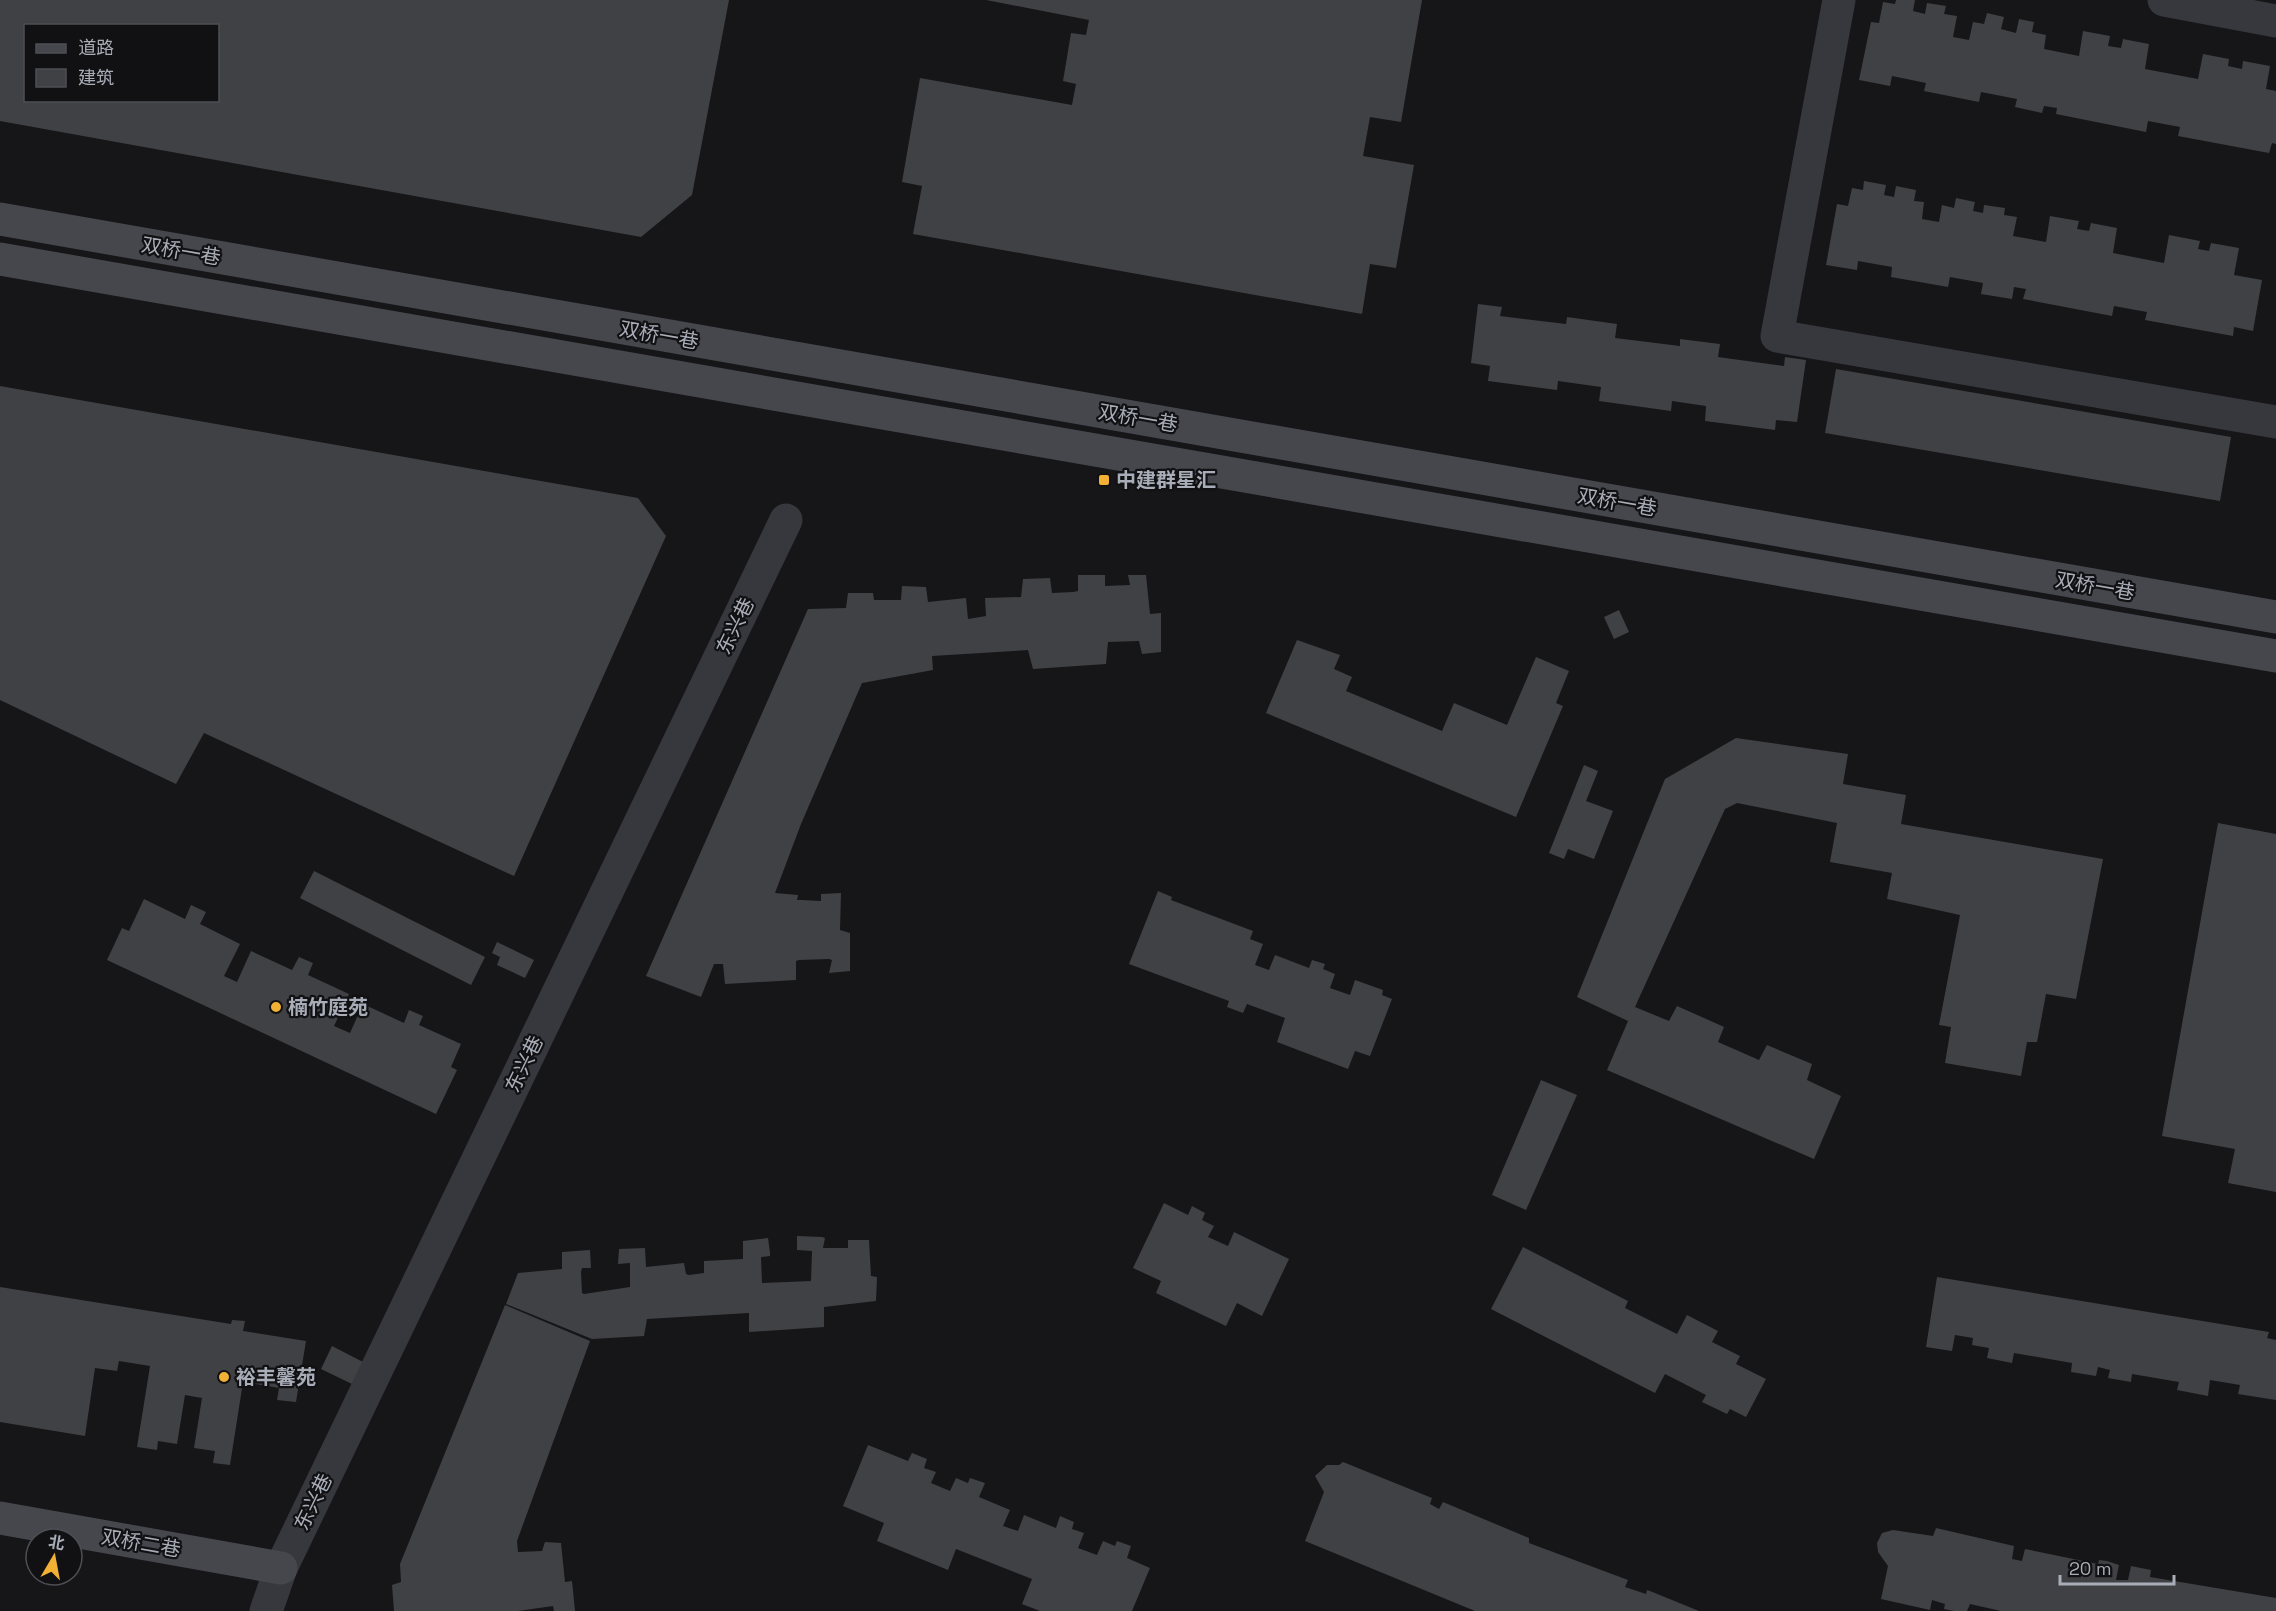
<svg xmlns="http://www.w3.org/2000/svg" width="2276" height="1611" viewBox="0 0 2276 1611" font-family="'Space Grotesk','Noto Sans SC',sans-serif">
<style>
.building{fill:#404145;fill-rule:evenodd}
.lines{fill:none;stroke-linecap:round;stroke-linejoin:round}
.street{stroke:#37383d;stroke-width:33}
.secondary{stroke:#45474d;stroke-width:33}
.poi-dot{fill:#f2b134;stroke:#111113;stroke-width:2}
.labels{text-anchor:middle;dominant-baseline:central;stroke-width:4.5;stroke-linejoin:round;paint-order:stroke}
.street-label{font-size:20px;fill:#a8adb8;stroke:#111113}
.poi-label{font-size:20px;font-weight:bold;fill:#a8adb8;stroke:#111113;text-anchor:start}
</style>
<rect width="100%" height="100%" fill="#161618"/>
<g class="building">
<path d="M0 0H729L692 195 641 237 0 121ZM26 26H218V100H26Z"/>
<path d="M986 0H1422L1401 122 1370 117 1363 156 1414 165 1396 268 1370 264 1362 314 913 234 922 186 902 182 920 78 1072 105 1076 84 1063 81 1071 33 1086 35 1089 20Z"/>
<path d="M1896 0H1915L1913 11 1925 14 1927 3 1946 6 1944 14 1957 16 1953 37 1969 40 1973 22 1984 24 1987 13 2004 17 2001 29 2016 33 2019 19 2034 22 2032 32 2046 35 2044 49 2079 56 2083 31 2110 36 2108 46 2121 48 2123 39 2149 44 2145 69 2198 79 2203 54 2229 59 2228 66 2242 69 2243 61 2270 66 2266 89 2276 91V144L2272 143 2269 153 2178 136 2180 127 2148 121 2146 132 2056 114 2057 108 2044 106 2042 113 2015 107 2017 99 1981 92 1979 102 1924 91 1926 83 1892 76 1890 86 1859 80 1871 22 1879 23 1883 2 1895 4Z"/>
<path d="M1864 181 1886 185 1884 195 1894 197 1896 186 1916 190 1914 201 1924 202 1922 219 1939 222 1942 205 1954 208 1956 198 1975 202 1973 211 1983 213 1984 205 2005 208 2004 215 2017 217 2013 236 2046 242 2050 216 2079 221 2077 229 2089 231 2091 223 2117 228 2113 253 2164 263 2169 235 2200 241 2198 249 2209 251 2211 243 2239 248 2234 275 2262 280 2253 331 2234 327 2233 336 2145 320 2147 312 2114 306 2112 316 2023 299 2026 289 2014 287 2012 299 1981 294 1983 283 1950 277 1948 287 1891 277 1892 267 1858 261 1857 270 1826 265 1837 204 1848 206 1852 188 1863 190Z"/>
<path d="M1478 304 1502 307 1500 316 1566 324 1567 317 1617 324 1615 338 1680 346V339L1720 344 1718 357 1784 366 1785 357 1806 360 1797 422 1776 420 1775 430 1705 421 1706 406 1672 401 1671 411 1599 401 1601 387 1558 381 1557 390 1488 381 1490 366 1471 363Z"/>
<path d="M1836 369 2231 437 2220 501 1825 433Z"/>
<path d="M0 386 638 498 666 536 514 876 204 733 176 784 0 700Z"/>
<path d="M1078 575H1105V586L1130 585 1128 575H1146L1150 614 1161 613V652L1142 654 1139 641 1108 642 1106 664 1033 669 1028 650 932 656 933 670 862 683 801 824 775 893 798 895 797 900H802L821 901V894L841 893 840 930 850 933V971L829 973 832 960 829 959 799 960 796 961V980L725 984 723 964H714L701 997 646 976 808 609 846 608 848 593H873L874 600H901L902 586 926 587 928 602 966 598 968 619 986 616 985 598 1021 597 1023 579 1050 578 1052 593 1073 592 1078 591Z"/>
<path d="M1619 610 1629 632 1614 639 1604 617Z"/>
<path d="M1297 640 1340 655 1334 669 1352 677 1346 691 1442 731 1454 703 1507 725 1536 657 1569 671 1556 703 1563 706 1516 817 1266 713Z"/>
<path d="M1736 738 1848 754 1843 784 1906 795 1901 824 2103 859 2076 999 2046 994 2037 1042H2027L2021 1076 1945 1063 1951 1027 1939 1025 1960 915 1887 899 1892 873 1830 862 1837 823 1737 803 1725 809 1635 1007 1669 1021 1677 1006 1722 1026 1724 1027 1718 1042 1759 1060 1767 1045 1812 1064 1807 1080 1841 1096 1814 1159 1607 1070 1628 1021 1577 997 1665 779Z"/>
<path d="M1584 765 1598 771 1586 801 1613 811 1594 859 1568 849 1564 859 1549 853Z"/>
<path d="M2218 823 2276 834V1192L2228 1183 2235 1149 2162 1136Z"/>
<path d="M314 871 485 957 471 985 300 898Z"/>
<path d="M1158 891 1172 897 1171 900 1253 931 1250 939 1263 944 1255 965 1269 970 1275 955 1309 968 1312 960 1325 964 1323 969 1335 974 1330 988 1350 995 1355 980 1383 990 1382 995 1392 999 1370 1056 1355 1051 1348 1069 1277 1042 1285 1018 1247 1004 1243 1013 1227 1007 1229 1001 1129 964Z"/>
<path d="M144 899 185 919 191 905 206 912 200 924 240 944 224 976 237 982 251 951 292 970 299 957 313 963 308 975 349 994 334 1026 350 1033 363 1004 404 1023 409 1010 423 1016 419 1025 461 1044 451 1067 457 1070 436 1114 107 960 122 928 129 931Z"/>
<path d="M497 942 534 960 525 978 497 965 500 957 492 953Z"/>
<path d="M1541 1080 1577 1095 1526 1210 1492 1195Z"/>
<path d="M1164 1203 1188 1215 1192 1206 1205 1213 1202 1220 1214 1226 1208 1237 1228 1246 1234 1232 1289 1259 1262 1316 1237 1303 1226 1326 1156 1293 1161 1281 1133 1268Z"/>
<path d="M797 1236 822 1237 825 1238 823 1248H848V1240H869L871 1276 877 1277 876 1301 824 1307V1327L749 1332V1313L647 1319 644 1336 592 1339 506 1304 518 1273 562 1269V1252L590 1250 591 1268H582L581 1272 582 1293 584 1294 630 1287V1263L618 1264 619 1249 645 1248 646 1267 684 1263 686 1274 689 1275 704 1273V1261L743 1259V1241L768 1238 770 1253V1256L761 1257 762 1283 811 1281 812 1251 797 1250Z"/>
<path d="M1523 1247 1628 1301 1625 1308 1677 1334 1687 1315 1718 1331 1712 1342 1740 1356 1736 1364 1766 1379 1746 1417 1730 1409 1727 1414 1702 1402 1706 1395 1665 1374 1655 1393 1491 1309Z"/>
<path d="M1937 1277 2269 1332 2267 1338 2276 1340V1400L2238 1394 2240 1385 2210 1380 2208 1396 2177 1390 2179 1382 2132 1374 2131 1382 2108 1378 2110 1370 2098 1367 2096 1376 2071 1372 2072 1363 2014 1353 2012 1363 1987 1358 1989 1348 1972 1345 1973 1338 1955 1335 1952 1351 1926 1347Z"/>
<path d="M0 1287 231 1324 232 1320 245 1321 243 1331 306 1341 296 1402 277 1400 279 1388 243 1382 230 1465 213 1463 215 1451 194 1448 202 1398 185 1395 177 1444 158 1441 157 1450 137 1447 150 1366 119 1361 117 1371 95 1368 85 1436 0 1422Z"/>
<path d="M505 1305 590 1341 517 1541 518 1552 542 1551 545 1542 561 1543 565 1582 572 1581 575 1611H554L553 1606 518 1611H394L392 1585 401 1582 400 1564Z"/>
<path d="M332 1346 363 1362 352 1384 321 1369Z"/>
<path d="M868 1445 908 1461 912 1453 927 1459 924 1468 936 1472 931 1483 950 1491 956 1478 968 1483 970 1478 985 1483 979 1497 1010 1510 1003 1526 1018 1531 1024 1515 1056 1528 1060 1516 1074 1522 1072 1529 1084 1533 1078 1548 1097 1555 1103 1541 1115 1546 1117 1541 1131 1546 1127 1558 1150 1568 1132 1611H1040L1022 1604 1032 1579 956 1549 948 1570 877 1541 884 1523 843 1506Z"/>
<path d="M1343 1462 1432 1498 1430 1504 1439 1509 1443 1502 1529 1538V1543L1628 1580 1625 1587 1646 1594 1647 1590 1650 1591 1699 1611H1475L1305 1541 1324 1492 1315 1476 1327 1465H1339Z"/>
<path d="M1936 1528 2014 1546 2012 1559 2022 1561 2025 1549 2098 1564 2099 1560 2107 1561 2119 1565 2116 1580H2128L2131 1566 2151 1570 2150 1577 2276 1598V1611H2001L1970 1604 1967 1611H1954L1944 1609 1945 1604 1932 1600 1930 1610 1881 1599 1888 1566 1878 1552 1877 1543 1882 1533 1893 1530 1933 1536Z"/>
</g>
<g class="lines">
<g class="street">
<path d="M1839 0 1777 336 2276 422"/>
<path d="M2164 0 2276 21"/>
<path d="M266 1611 281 1568 786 520"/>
</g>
<g class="secondary">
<path d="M0 219 2276 617"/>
<path d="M0 259 2276 656"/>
<path d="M0 1518 281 1568"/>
</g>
</g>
<g class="poi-dot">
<rect x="1098" y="474" width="12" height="12" rx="3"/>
<circle cx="276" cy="1007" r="6"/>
<circle cx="224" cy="1377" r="6"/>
</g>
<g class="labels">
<g class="street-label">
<text transform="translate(181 251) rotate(10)">双桥一巷</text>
<text transform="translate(659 335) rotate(10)">双桥一巷</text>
<text transform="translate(1138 418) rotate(10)">双桥一巷</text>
<text transform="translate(1617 502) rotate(10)">双桥一巷</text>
<text transform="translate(2095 586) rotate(10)">双桥一巷</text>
<text transform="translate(735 626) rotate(-64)">东兴巷</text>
<text transform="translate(524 1064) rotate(-64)">东兴巷</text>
<text transform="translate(313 1502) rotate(-64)">东兴巷</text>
<text transform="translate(141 1543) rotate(10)">双桥二巷</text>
</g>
<g class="poi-label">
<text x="1116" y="480">中建群星汇</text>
<text x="288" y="1007">楠竹庭苑</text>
<text x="236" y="1377">裕丰馨苑</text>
</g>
</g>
<rect x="24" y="24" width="195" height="78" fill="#111113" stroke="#4d4f55" stroke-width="1.5"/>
<rect x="36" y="44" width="30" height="9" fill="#45474d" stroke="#4d4f55" stroke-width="1.5"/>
<text x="78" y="54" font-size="18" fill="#a8adb8">道路</text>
<rect x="36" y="69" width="30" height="18" fill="#404145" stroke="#4d4f55" stroke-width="1.5"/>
<text x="78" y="84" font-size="18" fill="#a8adb8">建筑</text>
<g transform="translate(54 1557) rotate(10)"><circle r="28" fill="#111113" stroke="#4d4f55" stroke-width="1.5"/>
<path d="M0-4.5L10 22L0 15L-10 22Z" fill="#f2b134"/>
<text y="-9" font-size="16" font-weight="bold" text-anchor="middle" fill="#a8adb8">北</text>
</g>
<path d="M2060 1575v9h114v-9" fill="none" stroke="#a8adb8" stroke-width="3"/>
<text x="2069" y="1575" font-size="18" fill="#a8adb8" stroke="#111113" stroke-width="4.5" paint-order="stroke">20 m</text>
</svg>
